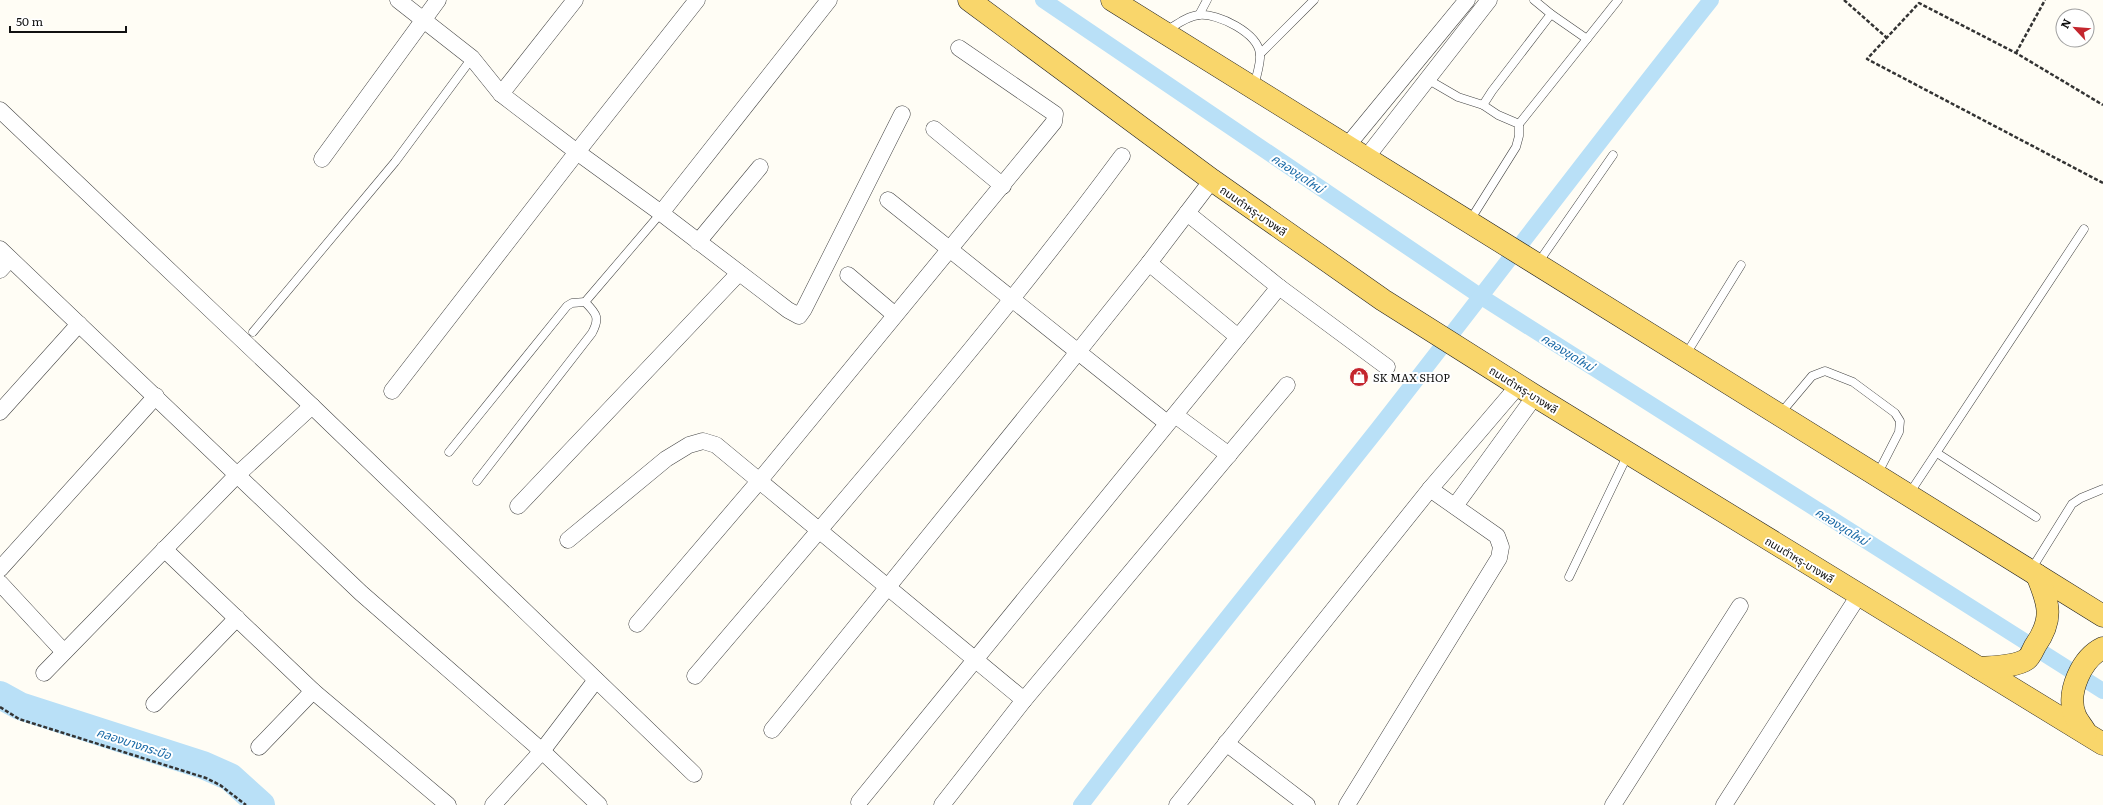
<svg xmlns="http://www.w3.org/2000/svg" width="2103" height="805" viewBox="0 0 2103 805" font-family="Literata,'Noto Sans Thai',serif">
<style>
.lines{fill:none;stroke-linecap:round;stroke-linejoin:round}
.canal{stroke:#b9e0f7;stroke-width:16}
.river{stroke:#b9e0f7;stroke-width:28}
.lane-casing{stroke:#444;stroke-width:9}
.street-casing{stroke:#444;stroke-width:17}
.primary-casing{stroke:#222;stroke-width:23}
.path{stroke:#333;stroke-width:2.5;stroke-dasharray:4 2;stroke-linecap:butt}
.lane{stroke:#fff;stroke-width:8}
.street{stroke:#fff;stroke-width:16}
.primary{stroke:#f9d66b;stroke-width:22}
.labels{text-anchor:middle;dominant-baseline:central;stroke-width:4;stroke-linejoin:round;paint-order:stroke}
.street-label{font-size:11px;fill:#111;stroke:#fff}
.poi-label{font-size:11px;fill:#111;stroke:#fff;text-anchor:start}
.water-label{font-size:12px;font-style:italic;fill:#1768a6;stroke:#fff}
</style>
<rect width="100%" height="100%" fill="#fffdf5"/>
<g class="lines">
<g class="canal">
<path d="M1043 0 1480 296 2103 691"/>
<path d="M1081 805C1177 678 1278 555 1377 430 1489 287 1598 142 1711 0"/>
</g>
<path class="river" d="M0 695 20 706 203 765 230 777 261 805"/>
<g class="lane-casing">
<g id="lane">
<path d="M1551 14 1587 39"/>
<path d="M1199 15 1207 0"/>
<path d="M1166 31C1176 25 1187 16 1199 15 1218 13 1258 33 1260 54 1261 63 1256 77 1254 87"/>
<path d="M1260 54 1314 0"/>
<path d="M1427 79 1458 97 1483 105"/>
<path d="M1519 124 1618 0"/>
<path d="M1469 222 1516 147 1519 136V124L1498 115 1483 105 1492 91 1551 14 1534 0"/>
<path d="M1538 263 1613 155"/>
<path d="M253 332 395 162 472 58"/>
<path d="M1685 356 1741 265"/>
<path d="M1780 414 1812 376 1825 371 1853 382 1895 413 1900 421 1899 432 1877 475"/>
<path d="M449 452 567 306 572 303 585 302"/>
<path d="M1937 453 2036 517"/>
<path d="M477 481 592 333C600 318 597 314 585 302L661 213"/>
<path d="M1909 494 2084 229"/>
<path d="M2031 570 2072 504 2081 498 2103 489"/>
<path d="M1569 577 1628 454"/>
</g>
</g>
<g class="street-casing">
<g id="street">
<path d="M398 0 472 58 501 94 577 152 661 213 788 310 799 316 804 309 902 114"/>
<path d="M501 94 575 0"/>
<path d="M0 110 312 406 694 774"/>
<path d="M934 129 1003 186"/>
<path d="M1347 146 1467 0"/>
<path d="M1366 158 1489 0"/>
<path d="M322 159 438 0"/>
<path d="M888 200 1167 423"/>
<path d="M661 213 829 0"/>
<path d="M1187 213 1279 287 1387 367"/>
<path d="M698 242 760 167"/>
<path d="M0 249 361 593 542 751 599 805"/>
<path d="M1149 263 1238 337"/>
<path d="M0 270 10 259"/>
<path d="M848 275 895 315"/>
<path d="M392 391 577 152 697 0"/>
<path d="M0 412 79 324"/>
<path d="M1175 415 1229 455"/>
<path d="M518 506 739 273"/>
<path d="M1455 506 1535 396"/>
<path d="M568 540 666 459 689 445 703 441 716 445 1024 700"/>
<path d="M164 549 313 691 448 805"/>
<path d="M0 569 156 396"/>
<path d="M0 583 64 652"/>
<path d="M637 624 760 480 1054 122 1055 114 959 48"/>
<path d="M44 673 237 475 312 406"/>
<path d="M695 676C840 505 989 336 1122 156"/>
<path d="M154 704 237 618"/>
<path d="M772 730 1061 373 1149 263 1212 180"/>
<path d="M1226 743 1307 805"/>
<path d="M259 747 313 691"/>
<path d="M859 802 1279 287"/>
<path d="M493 805 542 751 596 680"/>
<path d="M942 805 1024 700 1287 385"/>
<path d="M1177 805 1430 489 1518 386"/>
<path d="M1347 805 1499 558 1501 547 1497 536 1430 489"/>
<path d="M1613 805 1740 606"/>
<path d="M1724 805 1859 595"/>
</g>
</g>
<g class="primary-casing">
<g id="primary">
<path d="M969 0 1212 180 1383 300 1535 396 2103 744"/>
<path d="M1112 0 2103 616"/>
<path d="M1979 668C1992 667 2016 667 2027 659 2030 657 2033 650 2035 646 2054 619 2049 604 2037 575"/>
<path d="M2086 733C2083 727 2077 721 2075 715 2066 692 2082 658 2103 648"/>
</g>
</g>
<g class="path">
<path d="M1844 0 1887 38"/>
<path d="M2016 53 2045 0"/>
<path d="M2103 183 1867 59 1919 3 2016 53 2103 105"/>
<path d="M0 707 19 719 206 778 220 785 246 805"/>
</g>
<use href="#lane" class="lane"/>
<use href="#street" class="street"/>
<use href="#primary" class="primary"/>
</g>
<defs>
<g id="shop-disc" transform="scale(1)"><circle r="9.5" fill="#c4262e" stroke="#fff"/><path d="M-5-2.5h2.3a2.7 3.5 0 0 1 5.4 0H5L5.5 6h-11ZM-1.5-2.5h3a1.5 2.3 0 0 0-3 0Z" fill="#fff"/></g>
</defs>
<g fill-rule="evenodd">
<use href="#shop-disc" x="1359" y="377"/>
</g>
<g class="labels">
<g class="street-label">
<text transform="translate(1254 210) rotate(35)">ถนนตำหรุ-บางพลี</text>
<text transform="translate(1524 389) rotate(32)">ถนนตำหรุ-บางพลี</text>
<text transform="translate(1800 559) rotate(31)">ถนนตำหรุ-บางพลี</text>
</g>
<g class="poi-label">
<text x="1373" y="377">SK MAX SHOP</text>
</g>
<g class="water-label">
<text transform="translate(1298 173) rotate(34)">คลองขุดใหม่</text>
<text transform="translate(1568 352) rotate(32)">คลองขุดใหม่</text>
<text transform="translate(1842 526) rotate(32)">คลองขุดใหม่</text>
<text transform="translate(134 743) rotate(18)">คลองบางกระบือ</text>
</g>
</g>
<g transform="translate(2075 28) rotate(296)"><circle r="19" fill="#ffffff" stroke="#a0a0a0"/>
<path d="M0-3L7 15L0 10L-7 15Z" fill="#c4262e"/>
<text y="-6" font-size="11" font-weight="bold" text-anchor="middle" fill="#111111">N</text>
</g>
<path d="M10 26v6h116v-6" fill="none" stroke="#111111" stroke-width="2"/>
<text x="16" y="26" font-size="12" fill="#111111" stroke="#ffffff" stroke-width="3" paint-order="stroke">50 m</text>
</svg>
